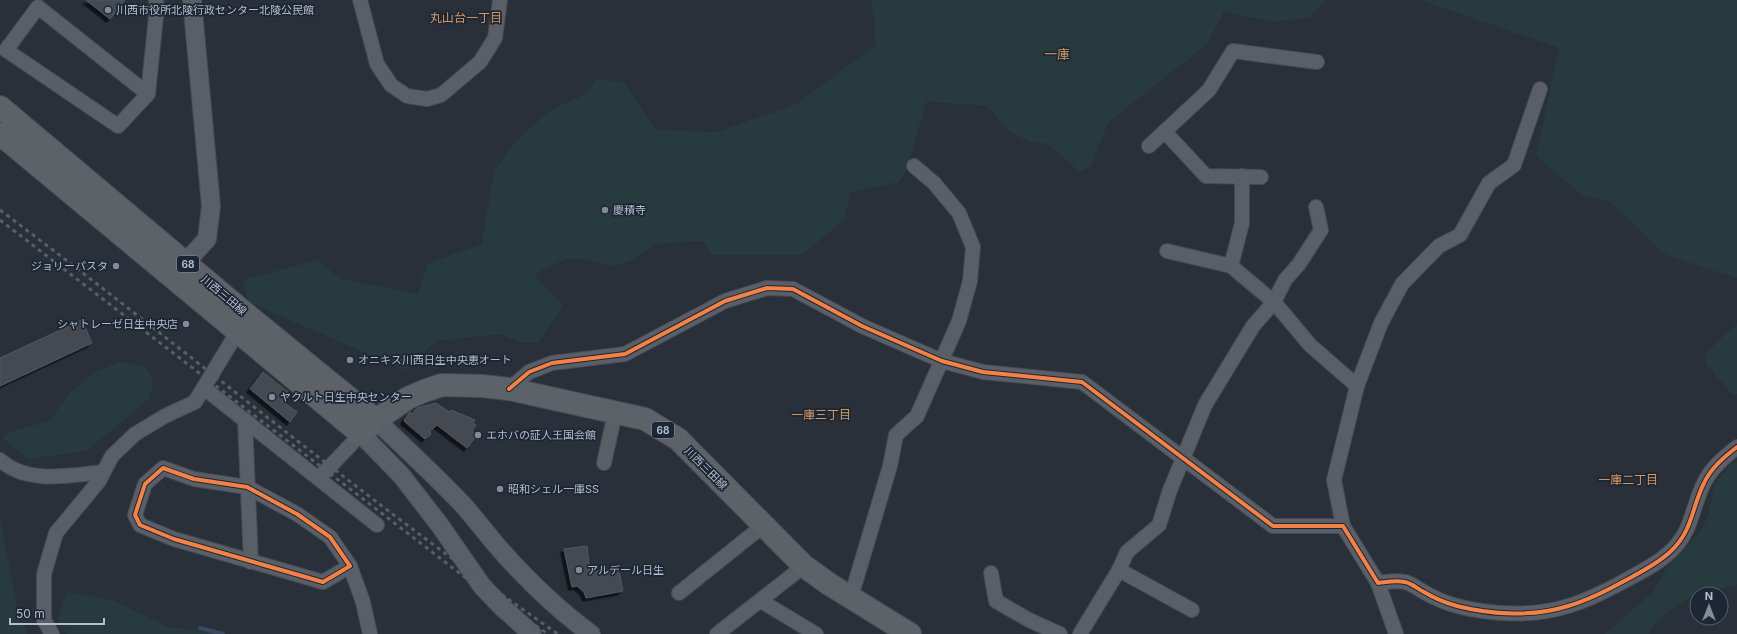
<svg xmlns="http://www.w3.org/2000/svg" width="1737" height="634" viewBox="0 0 1737 634" font-family="Inter,'Noto Sans JP',sans-serif">
<style>
.green{fill:#273b3f}
.lines{fill:none;stroke-linecap:round;stroke-linejoin:round}
.stream{stroke:#384964;stroke-width:4}
.building{fill:#444951;stroke:#525861;filter:url(#shadow)}
.minor-casing{stroke:#464b52;stroke-width:16}
.tertiary-casing{stroke:#464b52;stroke-width:20}
.primary-casing{stroke:#484d56;stroke-width:24}
.minor{stroke:#5a5f67;stroke-width:14}
.tertiary{stroke:#5a5f67;stroke-width:18}
.primary{stroke:#5d6168;stroke-width:22}
.rail{stroke:#595d64;stroke-width:3;stroke-dasharray:4 4;stroke-linecap:butt}
.cycleway-casing{stroke:#1d2634;stroke-width:6}
.cycleway{stroke:#f48246;stroke-width:4}
.poi-dot{fill:#848b97;stroke:#1d2634;stroke-width:1.5}
.labels{text-anchor:middle;dominant-baseline:central;stroke-width:3.5;stroke-linejoin:round;paint-order:stroke}
.shield{fill:#1d2634;stroke:#878f9d;stroke-width:1}
.shield-label{font-size:10px;font-weight:bold;fill:#b5bcca}
.poi-label{font-size:11px;fill:#b5bcca;stroke:#1d2634;text-anchor:start}
.street-label{font-size:11px;fill:#b5bcca;stroke:#1d2634}
.neighbourhood-label{font-size:12px;fill:#d69863;stroke:#1d2634}
.quarter-label{font-size:13px;fill:#d69863;stroke:#1d2634}
</style>
<defs>
<filter id="shadow"><feDropShadow dx="-3.5" dy="3.5" stdDeviation="0" flood-color="#0009"/></filter>
</defs>
<rect width="100%" height="100%" fill="#2a3039"/>
<g class="green">
<path d="M872 0H1327L1309 17 1273 22 1224 11 1207 44 1108 123 1090 167 1079 171 1048 144 1029 141 1010 132 991 110 983 105 926 102 906 171 899 182 850 192 845 219 802 255H712L703 241 657 243 632 260 614 266 585 259H565L534 274 563 306 539 342H520L501 334 436 341 405 370 249 302 243 280 317 260 341 279 418 294 427 264 482 244 494 171 514 143 549 111 586 94 596 79 624 82 656 130 716 132 795 105 876 45Z"/>
<path d="M1420 0H1737V278L1666 255 1610 202 1582 195 1536 156 1559 48Z"/>
<path d="M1737 324V394H1732L1706 364 1705 355 1726 333Z"/>
<path d="M119 362 146 367 153 381 150 398 86 451 28 459 3 438 9 432 50 421 69 394 92 374Z"/>
<path d="M1737 462V584L1735 586C1698 592 1670 601 1648 634H1605L1653 592 1667 567 1700 532 1709 515 1714 485 1732 463Z"/>
<path d="M0 517 19 619 28 634H0Z"/>
<path d="M66 592 113 600 168 627 227 634H67L58 621Z"/>
</g>
<g class="lines">
<path class="stream" d="M200 628 223 634"/>
</g>
<g class="building">
<path d="M86 0H125L110 19Z"/>
<path d="M82 320 92 343 0 386V358Z"/>
<path d="M263 372 289 393 282 401 297 412 290 422 250 389Z"/>
<path d="M436 403 449 412 451 410 475 420 473 423 476 425 472 431 477 435 467 448 437 425 430 431 431 434 425 439 405 422 404 420 410 412 412 414 417 408Z"/>
<path d="M587 546 590 573 618 566 623 591 586 598 584 592 577 586 572 587 564 549Z"/>
</g>
<g class="lines">
<g class="minor-casing">
<g id="minor">
<path d="M360 0 377 64 391 85 407 96 427 99 441 95 480 62 495 38 500 0"/>
<path d="M148 94 38 7 6 50 118 126 148 94 157 7 156 0"/>
<path d="M1165 132 1206 176 1261 177"/>
<path d="M1149 146 1209 90 1233 51 1317 62"/>
<path d="M1167 251 1231 266 1274 302 1310 345 1357 386 1334 480 1343 526"/>
<path d="M1231 266 1242 223V176"/>
<path d="M1357 386 1381 323 1402 284 1439 246 1460 235 1489 183 1514 165 1540 89"/>
<path d="M204 388 377 525"/>
<path d="M509 389 529 372 552 363 625 354 725 301 767 288 793 289 862 326 942 361 983 372 1082 382 1273 526H1343L1378 583C1386 582 1397 580 1405 582 1411 583 1418 589 1424 592 1434 598 1446 603 1457 606 1492 615 1534 617 1568 606 1589 600 1608 590 1626 580 1641 572 1657 564 1670 552 1693 531 1691 509 1704 483 1711 468 1724 457 1737 447"/>
<path d="M245 420 251 562"/>
<path d="M0 460C27 485 71 475 103 472"/>
<path d="M604 463 615 413"/>
<path d="M163 468 194 479 247 487 297 514 330 537 350 566 323 582 174 539 140 525 135 515 145 484Z"/>
<path d="M319 478 361 434"/>
<path d="M350 566 363 602 370 634"/>
<path d="M1119 570 1192 610"/>
<path d="M991 573 996 601 1029 620 1060 634"/>
<path d="M1378 583 1396 634"/>
<path d="M679 593 764 525"/>
<path d="M851 597 890 466 896 435 917 416 959 321 970 281 973 247 959 213 934 183 914 166"/>
<path d="M761 601 816 634"/>
<path d="M52 634 44 620V574L56 533 99 481 112 456 135 434 165 416 195 402 238 331 243 327"/>
<path d="M717 634 804 566"/>
<path d="M1080 634 1119 570 1127 552 1159 525 1170 490 1205 405 1253 326 1274 302 1285 280 1299 264 1321 230 1316 207"/>
</g>
</g>
<g class="tertiary-casing">
<g id="tertiary">
<path d="M177 272 207 239 211 206 192 0"/>
<path d="M376 420C406 449 437 477 465 507 476 520 487 534 498 547 526 579 557 609 591 634"/>
<path d="M361 434 401 475 439 524 482 586 501 606 532 634"/>
</g>
</g>
<g class="primary-casing">
<g id="primary">
<path d="M0 107 252 319 376 420"/>
<path d="M0 134 361 434 376 420 408 398 424 391 442 385 482 386 509 389 645 419 678 439 804 566 829 584 910 634"/>
</g>
</g>
<use href="#minor" class="minor"/>
<use href="#tertiary" class="tertiary"/>
<use href="#primary" class="primary"/>
<g class="rail">
<path d="M0 210C187 350 366 502 558 634"/>
<path d="M0 220 475 585 548 634"/>
</g>
<g class="cycleway-casing">
<g id="cycleway">
<path d="M509 389 529 372 552 363 625 354 725 301 767 288 793 289 862 326 942 361 983 372 1082 382 1273 526H1343L1378 583C1386 582 1397 580 1405 582 1411 583 1418 589 1424 592 1434 598 1446 603 1457 606 1492 615 1534 617 1568 606 1589 600 1608 590 1626 580 1641 572 1657 564 1670 552 1693 531 1691 509 1704 483 1711 468 1724 457 1737 447"/>
<path d="M163 468 194 479 247 487 297 514 330 537 350 566 323 582 174 539 140 525 135 515 145 484Z"/>
</g>
</g>
<use href="#cycleway" class="cycleway"/>
</g>
<g class="poi-dot">
<circle cx="108" cy="10" r="4"/>
<circle cx="605" cy="210" r="4"/>
<circle cx="116" cy="266" r="4"/>
<circle cx="186" cy="324" r="4"/>
<circle cx="350" cy="360" r="4"/>
<circle cx="272" cy="397" r="4"/>
<circle cx="478" cy="435" r="4"/>
<circle cx="500" cy="489" r="4"/>
<circle cx="579" cy="570" r="4"/>
</g>
<g class="labels">
<g class="shield">
<rect x="177" y="256" width="22" height="16" rx="3"/>
<rect x="652" y="422" width="22" height="16" rx="3"/>
</g>
<g class="shield-label">
<text x="188" y="264">68</text>
<text x="663" y="430">68</text>
</g>
<g class="poi-label">
<text x="116" y="10">川西市役所北陵行政センター北陵公民館</text>
<text x="613" y="210">慶積寺</text>
<text x="108" y="266" text-anchor="end">ジョリーパスタ</text>
<text x="178" y="324" text-anchor="end">シャトレーゼ日生中央店</text>
<text x="358" y="360">オニキス川西日生中央恵オート</text>
<text x="280" y="397">ヤクルト日生中央センター</text>
<text x="486" y="435">エホバの証人王国会館</text>
<text x="508" y="489">昭和シェル一庫SS</text>
<text x="587" y="570">アルデール日生</text>
</g>
<g class="street-label">
<text transform="translate(224 295) rotate(40)">川西三田線</text>
<text transform="translate(706 468) rotate(45)">川西三田線</text>
</g>
<g class="neighbourhood-label">
<text x="466" y="17">丸山台一丁目</text>
<text x="821" y="414">一庫三丁目</text>
<text x="1628" y="479">一庫二丁目</text>
</g>
<g class="quarter-label">
<text x="1057" y="54">一庫</text>
</g>
</g>
<g transform="translate(1709 606)"><circle r="19" fill="#1d2634" stroke="#5a6270"/>
<path d="M0-3L7 15L0 10L-7 15Z" fill="#848b97"/>
<text y="-6" font-size="11" font-weight="bold" text-anchor="middle" fill="#b5bcca">N</text>
</g>
<path d="M10 618v6h94v-6" fill="none" stroke="#b5bcca" stroke-width="2"/>
<text x="16" y="618" font-size="12" fill="#b5bcca" stroke="#1d2634" stroke-width="3" paint-order="stroke">50 m</text>
</svg>
